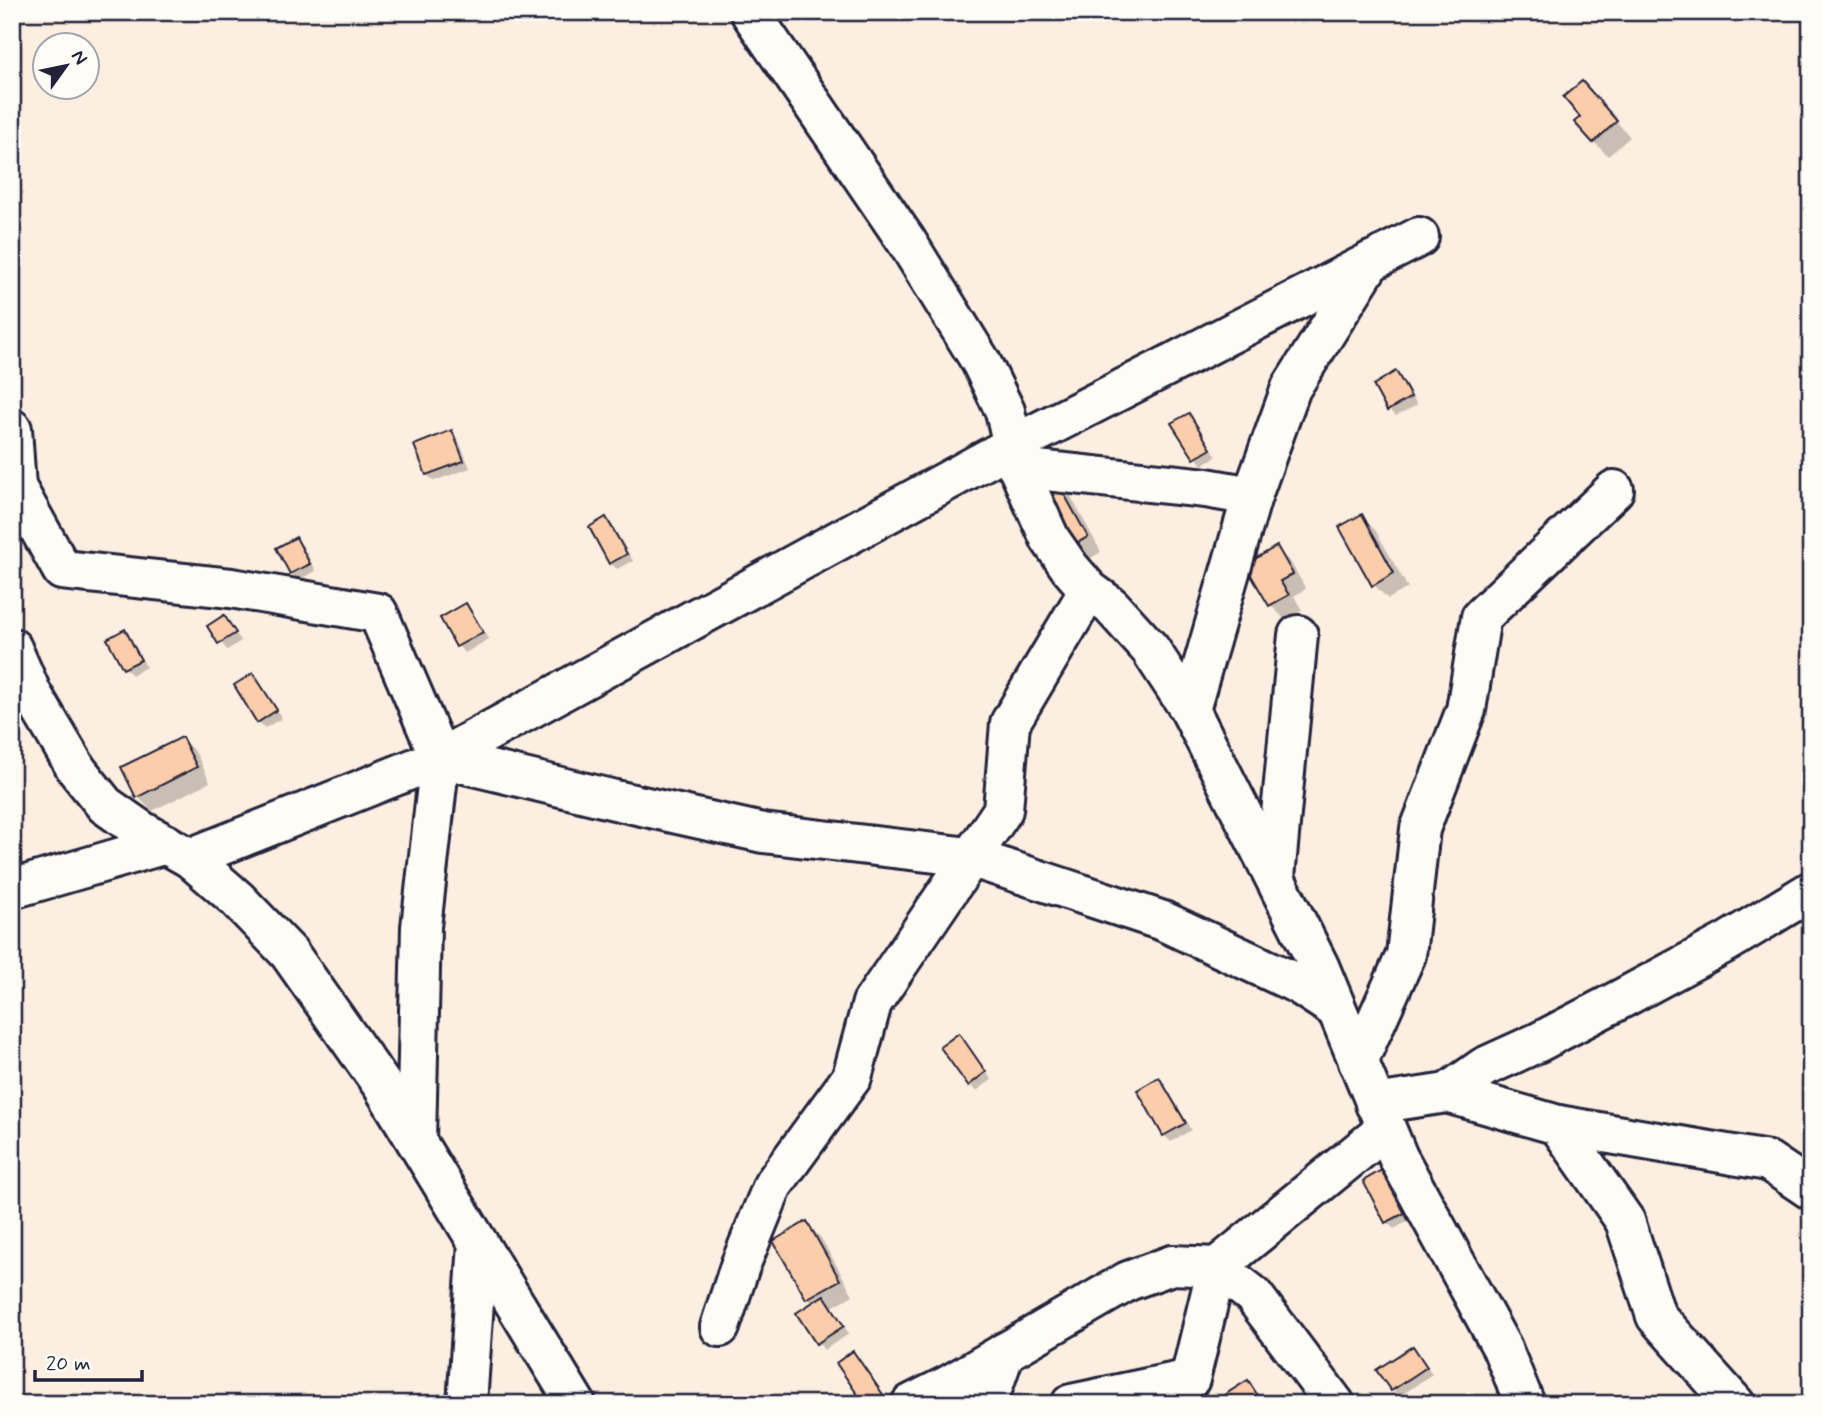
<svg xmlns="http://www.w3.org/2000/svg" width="1823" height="1416" viewBox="0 0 1823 1416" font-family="Mynerve,sans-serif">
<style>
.shadow{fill:#0003}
.building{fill:#fbcdaa;stroke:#22223b;stroke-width:2}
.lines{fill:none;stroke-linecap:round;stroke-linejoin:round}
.minor-casing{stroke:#22223b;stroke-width:44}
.minor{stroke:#fdfcf7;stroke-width:38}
</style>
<rect width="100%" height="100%" fill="#fceee0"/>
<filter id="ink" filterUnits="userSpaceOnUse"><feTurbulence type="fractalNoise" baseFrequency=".0143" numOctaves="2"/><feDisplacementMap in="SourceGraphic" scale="14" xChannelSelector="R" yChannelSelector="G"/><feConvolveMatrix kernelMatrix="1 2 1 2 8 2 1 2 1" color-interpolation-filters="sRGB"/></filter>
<g filter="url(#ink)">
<g class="shadow">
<path d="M1596 98 1630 137 1608 156 1594 142Z"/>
<path d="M1396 373 1403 380 1417 405 1396 416 1389 410Z"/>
<path d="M1188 415 1217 456 1202 465 1174 424Z"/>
<path d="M451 432 458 439 470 468 434 481 427 475Z"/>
<path d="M1036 488 1069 493 1101 552 1084 562Z"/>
<path d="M1361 516 1376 531 1408 588 1388 599 1374 585Z"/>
<path d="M606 519 613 526 633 561 617 569 610 563Z"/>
<path d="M296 539 303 546 316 571 298 580 291 573Z"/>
<path d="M1276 548 1291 563 1306 589 1294 596 1302 610 1285 620 1271 605 1247 565Z"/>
<path d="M466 605 473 612 489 639 465 653 458 646 442 619Z"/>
<path d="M224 617 241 641 227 650 209 627Z"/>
<path d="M124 631 131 638 146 667 132 675 125 668Z"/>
<path d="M253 675 282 718 265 728 259 722Z"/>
<path d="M182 739 196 753 210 782 152 811 138 797Z"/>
<path d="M965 1043 992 1080 976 1091 969 1084Z"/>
<path d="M1159 1079 1166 1086 1191 1130 1171 1142 1164 1135Z"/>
<path d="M1382 1173 1389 1179 1410 1220 1394 1229 1387 1222Z"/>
<path d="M807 1223 821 1238 853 1295 832 1307 849 1334 824 1350 798 1314 813 1304 807 1298Z"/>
<path d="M1413 1348 1432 1374 1399 1397 1392 1390Z"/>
<path d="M853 1353 860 1360 890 1403 866 1404Z"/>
<path d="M1248 1382 1266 1404H1214Z"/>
</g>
<g class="building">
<path d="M1582 81 1617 121 1593 143 1574 122 1580 117 1563 97Z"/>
<path d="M1396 371 1411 397 1387 411 1373 385Z"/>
<path d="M1189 413 1211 449 1194 459 1171 423Z"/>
<path d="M452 430 464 461 426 475 414 445Z"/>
<path d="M1054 476 1088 537 1068 548 1034 487Z"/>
<path d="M1362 514 1394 573 1372 586 1339 527Z"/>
<path d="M606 517 627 554 609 564 589 527Z"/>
<path d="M296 537 310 564 290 574 276 548Z"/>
<path d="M1277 546 1293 574 1280 581 1289 595 1269 606 1245 565Z"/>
<path d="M466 603 483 632 456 647 440 618Z"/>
<path d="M224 615 236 633 218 644 207 626Z"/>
<path d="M125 629 141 660 123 669 107 639Z"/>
<path d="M253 673 277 710 257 723 234 685Z"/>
<path d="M182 737 197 767 136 798 121 767Z"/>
<path d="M959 1033 986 1072 968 1086 940 1047Z"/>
<path d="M1159 1077 1186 1123 1163 1136 1137 1090Z"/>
<path d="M1382 1170 1405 1213 1385 1223 1363 1181Z"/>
<path d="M807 1221 840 1280 806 1299 773 1241Z"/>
<path d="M824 1295 844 1326 816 1344 796 1313Z"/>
<path d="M1413 1346 1427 1367 1391 1391 1376 1370Z"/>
<path d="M853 1351 884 1396 872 1404H864L836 1363Z"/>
<path d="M1248 1380 1263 1404H1210Z"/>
</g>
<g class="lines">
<g class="minor-casing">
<g id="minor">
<path d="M750 12 907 242 981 362 1005 411 1018 468 1050 539 1070 568 1089 590 1111 606 1150 649 1190 710 1319 966 1398 1157 1502 1348 1525 1404"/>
<path d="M12 429 16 487 13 511"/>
<path d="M1018 468 1206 488 1252 496 1190 710"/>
<path d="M16 487 62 570 231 588 378 613 440 758 421 927 416 1140"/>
<path d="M1252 496 1291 388 1371 261"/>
<path d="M12 648 32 694 77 770 105 805 142 831 190 858 237 899 289 953 382 1085 576 1404"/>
<path d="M440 758 615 800 763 833 970 857 1163 921 1298 984 1336 1009"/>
<path d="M190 858 440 758 1013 445 1419 237"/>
<path d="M1275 877 1298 635"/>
<path d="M12 889 166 844"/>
<path d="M1358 1062 1406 955 1420 829 1466 710 1481 617 1614 490"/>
<path d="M1447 1093 1558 1125 1625 1221 1656 1316 1735 1404"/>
<path d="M1375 1104 1447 1093 1484 1067 1539 1042 1623 998 1727 942 1811 891"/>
<path d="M1558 1125 1768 1161 1811 1190"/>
<path d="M720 1327 740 1266 773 1185 852 1077 872 1003 1003 810 1010 723 1089 590"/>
<path d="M467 1404 478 1243"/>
<path d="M911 1404 949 1385 1128 1281 1172 1265 1217 1267 1253 1295 1335 1404"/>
<path d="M987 1404 1005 1352"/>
<path d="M1071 1404 1190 1379 1217 1267 1386 1129"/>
</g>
</g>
<use href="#minor" class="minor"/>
</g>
</g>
<rect width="1823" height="1416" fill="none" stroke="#fdfcf7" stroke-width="42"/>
<rect x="21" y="21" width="1781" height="1374" fill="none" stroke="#22223b" stroke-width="2.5" filter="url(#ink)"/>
<g transform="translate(66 66) rotate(57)"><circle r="33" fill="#fdfcf7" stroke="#a5a5ac" stroke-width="2"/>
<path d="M0-5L12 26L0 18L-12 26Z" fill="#22223b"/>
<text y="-10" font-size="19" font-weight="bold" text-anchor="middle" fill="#22223b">N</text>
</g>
<path d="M35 1370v10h107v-10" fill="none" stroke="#22223b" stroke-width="3.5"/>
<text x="46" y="1370" font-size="21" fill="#22223b" stroke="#fdfcf7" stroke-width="5" paint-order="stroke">20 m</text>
</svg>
